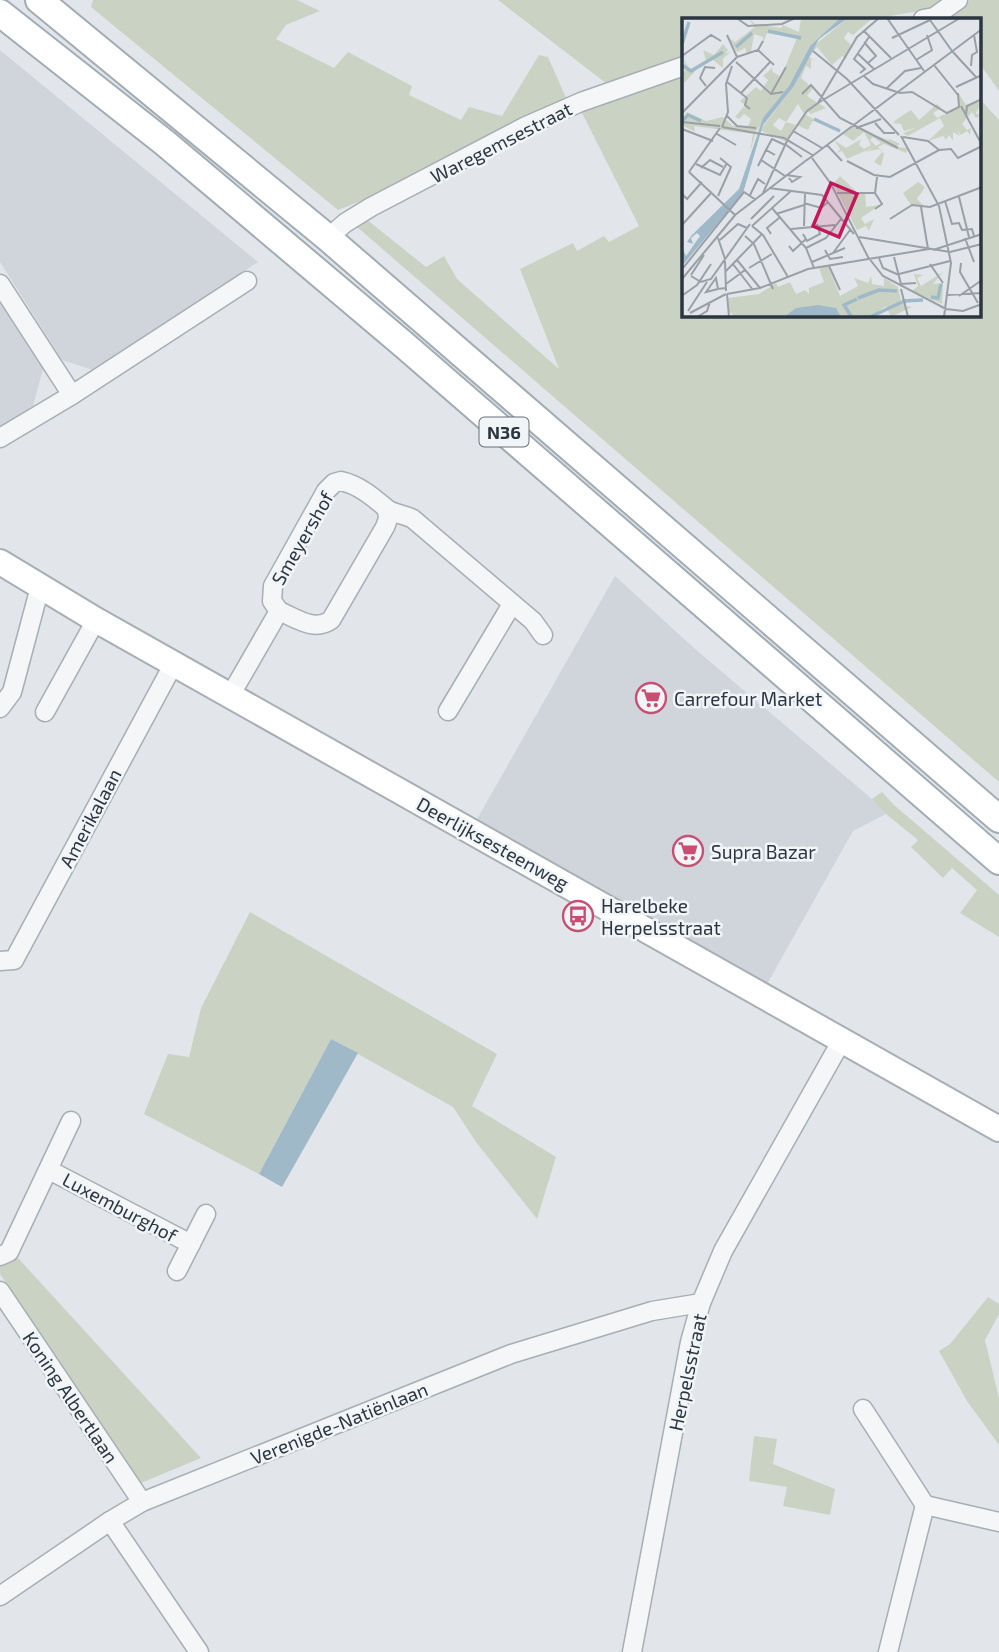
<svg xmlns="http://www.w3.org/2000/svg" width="999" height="1652" viewBox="0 0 999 1652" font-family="'Exo 2',sans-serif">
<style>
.built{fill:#d0d5db}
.green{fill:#cad3c3}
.water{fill:#9fb9c8}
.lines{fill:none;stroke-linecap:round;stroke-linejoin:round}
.minor-casing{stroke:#a7aeb4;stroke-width:21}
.secondary-casing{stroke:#a7aeb4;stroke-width:28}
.primary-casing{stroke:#a2acb5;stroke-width:30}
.minor{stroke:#f4f6f8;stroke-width:18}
.secondary{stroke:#fff;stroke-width:24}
.primary{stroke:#fff;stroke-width:26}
.labels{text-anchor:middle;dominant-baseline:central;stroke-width:5;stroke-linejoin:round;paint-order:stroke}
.shield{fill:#f1f5f7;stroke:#666f78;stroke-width:2}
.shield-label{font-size:18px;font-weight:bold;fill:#2b3641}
.street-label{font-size:19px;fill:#2b3641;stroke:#f1f5f7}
.poi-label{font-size:19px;fill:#2b3641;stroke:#f1f5f7;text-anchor:start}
.inset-river{fill:none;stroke:#9fb9c8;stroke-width:3.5}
.inset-road{fill:none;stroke:#99a0a6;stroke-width:2}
.view{fill:#c2185b;fill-opacity:0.15;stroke:#c2185b;stroke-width:3.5}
.inset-edge{fill:none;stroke:#2b3641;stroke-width:3.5}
</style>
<rect width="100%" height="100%" fill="#e2e6ea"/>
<g class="built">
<path d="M0 50 258 262 96 371 62 360 0 262Z"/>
<path d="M0 303 43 369 33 406 0 426Z"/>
<path d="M615 576 694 648 872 799 886 814 853 831 767 984 476 821Z"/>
</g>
<g class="green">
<path d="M93 0H297L320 11 286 25 276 39 334 68 348 52 412 86 409 95 461 120 469 107 502 116 539 55 548 57 567 100 388 190 338 210 91 7Z"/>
<path d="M498 0H947L925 10 873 19H684V59L607 84Z"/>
<path d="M970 0H999V91L980 64V19H948Z"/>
<path d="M684 70V315H980V99L999 120V782L357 227 366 219 426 267 444 256 457 279 559 369 520 269 573 243 577 251 604 236 609 242 639 226 579 107Z"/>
<path d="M882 792 894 805 999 895V937L960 913 977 890 952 868 943 878 911 847 918 840 886 814 872 799Z"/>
<path d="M250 912 497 1054 472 1106 556 1157 537 1219 476 1142 453 1107 331 1039 259 1174 144 1114 168 1054 189 1057 201 1008Z"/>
<path d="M18 1258 201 1458 141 1483 0 1274V1266Z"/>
<path d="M988 1297 999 1304V1314L985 1340 999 1398V1445L967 1401 939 1351 950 1344Z"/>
<path d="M754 1436 777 1439 773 1464 835 1489 830 1515 783 1506 787 1487 749 1481Z"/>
</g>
<path class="water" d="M331 1039 358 1053 282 1187 259 1174Z"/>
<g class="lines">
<g class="minor-casing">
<g id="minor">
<path d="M923 19 934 17 958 0"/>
<path d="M328 238 345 223 371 207 526 126 581 102 684 66"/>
<path d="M0 284 72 395"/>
<path d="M0 438 72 395 247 281"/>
<path d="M279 611C296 618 314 632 331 620L385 527 388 519 387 510"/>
<path d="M230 696 279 611 272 601 273 586 326 491 334 483 341 481C359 485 373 497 386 508 392 514 405 514 413 519L533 621 543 635"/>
<path d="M0 708 12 692 37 598 43 588"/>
<path d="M448 711 512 604"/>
<path d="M45 712 96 620"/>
<path d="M0 961 14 960 174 663"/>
<path d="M49 1170 191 1244"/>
<path d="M0 1256 9 1252 71 1121"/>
<path d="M177 1271 206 1214"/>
<path d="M0 1291 142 1502"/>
<path d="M863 1409 925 1505 999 1522"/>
<path d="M110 1521 199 1652"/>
<path d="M0 1596 110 1521 142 1502 511 1354 652 1311 701 1303"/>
<path d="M632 1652 690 1342 701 1303 723 1251 842 1040"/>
<path d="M888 1652 925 1505"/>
</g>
</g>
<g class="secondary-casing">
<path id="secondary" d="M0 562 96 620 999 1129"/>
</g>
<g class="primary-casing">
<g id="primary">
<path d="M39 0 328 238 999 819"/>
<path d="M0 13 165 143 403 344 999 861"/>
</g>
</g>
<use href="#minor" class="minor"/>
<use href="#secondary" class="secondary"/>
<use href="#primary" class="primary"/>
</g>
<defs>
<g id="supermarket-ring" transform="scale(1.575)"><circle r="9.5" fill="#f1f5f7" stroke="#c84e72" stroke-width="1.5"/><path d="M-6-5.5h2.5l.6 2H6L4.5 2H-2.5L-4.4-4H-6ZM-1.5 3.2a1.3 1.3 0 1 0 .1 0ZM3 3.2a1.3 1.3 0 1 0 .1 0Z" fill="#c84e72"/></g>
<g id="bus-ring" transform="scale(1.575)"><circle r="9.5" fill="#f1f5f7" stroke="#c84e72" stroke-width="1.5"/><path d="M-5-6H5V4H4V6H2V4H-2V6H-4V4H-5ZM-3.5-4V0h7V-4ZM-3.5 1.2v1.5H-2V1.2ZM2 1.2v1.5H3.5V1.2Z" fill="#c84e72"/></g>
</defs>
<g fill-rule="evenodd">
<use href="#supermarket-ring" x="651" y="698"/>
<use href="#supermarket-ring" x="688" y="851"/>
<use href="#bus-ring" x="578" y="916"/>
</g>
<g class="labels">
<rect class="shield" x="479.5" y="417.5" width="49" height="29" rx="5"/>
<g class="shield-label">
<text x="504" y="432">N36</text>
</g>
<g class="street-label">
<text transform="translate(501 142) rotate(-27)">Waregemsestraat</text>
<text transform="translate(302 538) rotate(-60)">Smeyershof</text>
<text transform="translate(90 818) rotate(-62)">Amerikalaan</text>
<text transform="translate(493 843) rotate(29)">Deerlijksesteenweg</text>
<text transform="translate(120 1207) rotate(28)">Luxemburghof</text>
<text transform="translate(687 1372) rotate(-78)">Herpelsstraat</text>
<text transform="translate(71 1397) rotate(56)">Koning Albertlaan</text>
<text transform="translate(339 1423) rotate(-22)">Verenigde-Natiënlaan</text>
</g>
<g class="poi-label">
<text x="674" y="698">Carrefour Market</text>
<text x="711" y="851">Supra Bazar</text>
<text x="601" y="905">Harelbeke<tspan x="601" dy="22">Herpelsstraat</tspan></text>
</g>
</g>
<g transform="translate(682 18)">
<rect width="299" height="299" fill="#e2e6ea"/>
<path d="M66 0 73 6 99 10 101 7 117 14 119 0H158L128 28 107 68 74 114 68 134 71 116 12 108 13 114 0 107 5 94 24 103 41 99 51 108H66L69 101 62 96 57 101 53 99 63 87 58 83 74 69 79 73 86 62 81 58 91 49 90 53 99 59 115 20 85 15 81 25V19L72 16 69 34 65 36 63 30 55 34 47 20 53 24 73 9ZM166 0H191L171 17 166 14 162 20 169 27 164 41 160 38 150 47 135 29 127 39 134 43 129 41V51L124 48 119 60 131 70 125 78 144 90 129 96 125 93 122 96 132 101 126 112 114 107 122 96 116 86 104 104 97 100 91 107 99 113 104 104 114 107 106 121 121 131 78 112 112 68 134 26ZM41 26 46 32 43 36 49 33 41 41V50L31 42 20 46 2 65 0 55 5 51 0 38 8 52 24 42 21 32 32 37ZM277 76 284 87 299 84 294 95 298 98 294 100 290 94 280 106 285 112 289 110 288 117 285 113 279 117 275 111 278 118 271 114V123L267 117 264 122 261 118 246 123 262 108 258 100 226 118 221 115 220 116 208 121 218 126 213 129 227 130 224 135 202 126 196 129 199 132 202 136 199 148 192 144 200 134 197 131 183 134 199 125 191 119 188 122 194 128 165 141 160 133 155 135 158 131 152 122 164 130 179 121 177 127 182 131 189 127 182 114 171 123 161 116 170 108 206 122 235 109 222 113 219 106 211 105 215 101 229 92 237 102 255 86 259 90 251 95 255 100 277 89ZM158 158 176 175 183 174 184 189 198 187 179 200 183 206 192 201 187 213 184 208 175 212 151 166ZM236 164 243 169 235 181 241 187H229L221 175ZM146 248 158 278 176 268 172 260 186 265 189 258 190 266 202 268V260L216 269 219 283 213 285 227 282 222 288 230 289 209 299 204 288 188 299H53L47 293 46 280 77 276 94 265 96 269 108 264 114 276 123 272 127 276V270L142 264 137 250ZM261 254 251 266 261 265 260 286 230 273 236 268 232 256 241 257 235 260 239 268Z" fill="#cad3c3"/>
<path d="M158 0H166L137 21 112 68 81 107 61 175 0 248V229L4 238 18 218 15 215 9 220 11 226 5 224 9 218 57 171 81 100 107 68 128 28ZM136 287 154 290 159 299H102L114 290Z" fill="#9fb9c8"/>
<path class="inset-river" d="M86 13 119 20M0 26 7 4M54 29 70 15M0 47 9 53 41 34M132 101 158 113M1 102 6 97 19 103M249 279 256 280 259 266M176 280 197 272 215 273M220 283 241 282M169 298 162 287 175 281M188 299 220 284"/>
<path class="inset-road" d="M205 0 242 53M56 1 66 8 100 6 113 0M248 2 270 33M182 13 209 40M45 17 55 39M210 20 248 2M182 24 194 38 186 45M76 32 92 47M131 33 165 61 217 117M270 33 294 59M175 35 192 51M0 38 29 17 39 23M55 39 76 32 81 23M234 42 250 32 245 17M54 44 89 76 101 74M252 47 276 77M289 48 290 37 295 34 292 17M178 55 183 51 172 41 187 19M182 58 191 66 218 75 230 74 265 95 277 89 276 75M45 64 65 80 63 87 68 91M24 68 18 60 23 49 33 50M274 69 300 57M205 70 223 53 239 50M59 75 89 43M89 76 104 49M120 76 129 67 158 100 216 130M136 85 278 0M279 88 300 127M0 95 55 39M284 97 285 88 300 81M45 98 55 108 74 110M0 104 38 108M193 105 202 115H213M40 109 46 94 44 66 50 48M40 109 102 120 132 138M174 110 199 101M0 111 31 123M111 113 140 130M35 116 54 127M219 118 257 188 269 245 262 299M221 119 246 123 257 132M106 121 125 93 136 85 175 19 197 0M103 126 120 139M145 127 160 143M84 132 90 121 103 127M130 140 149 166 186 239 201 258 264 291 281 293 300 286M79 142 103 158M125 142 300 11M165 143 192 157 208 159 257 132 269 131 276 140 300 128M14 146 38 157 45 145M76 148 84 132 93 137M19 150 28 142 41 149M7 154 38 110M7 154 53 197M104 157 118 159 110 164 107 160M87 170 140 177 172 216M81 175 105 123M155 175H193M0 176 5 181 20 164M68 177 76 161 83 166M36 178 49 149 38 140M277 179 287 219M263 183 270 206 277 205 280 212 290 211 292 218M122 185 139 190 146 184M239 189 246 231M90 190 124 230 132 250M193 191 200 186 193 175 195 159M94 196 122 187M53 197 126 141M69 201 92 178M208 201 230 187 248 189 300 169M0 207 30 174M70 208 81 217 106 259M70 208 109 173M122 208 123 175M109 211 153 207M89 216 85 210 97 200M121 216 125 223 138 216 135 206M63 218 72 226 91 271M35 219 54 196M177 219 268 234 300 226M36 220 43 241M283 220 292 244M38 222 56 206 65 210M107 228 111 233 124 221M124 230 144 220 159 201M143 232 148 241 161 239M251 232 300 216M151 235 168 212M212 239 219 266 234 265M197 240 201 250 217 257M55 242 78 270M43 243 44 273M130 244 163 230M279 245 278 254 296 285M51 246 71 272M248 246 261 265M147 248 158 272M1 250 62 174 74 182M67 250 90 236M44 253 80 216M217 256 268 243M9 257 22 237M9 258 19 264 29 261 68 206M0 261 35 219M44 266 63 252M36 271 24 274 34 260 36 271 44 270M219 271 226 299M45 276 78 270 126 251 247 231M45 276 47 299M1 277 15 267 29 246M265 277 300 275M277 278 300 262M6 293 25 264M8 295 44 276M15 299 25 293 28 284"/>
<path class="view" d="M149 165 175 176 157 219 131 208Z"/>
<rect width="299" height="299" class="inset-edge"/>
</g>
</svg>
